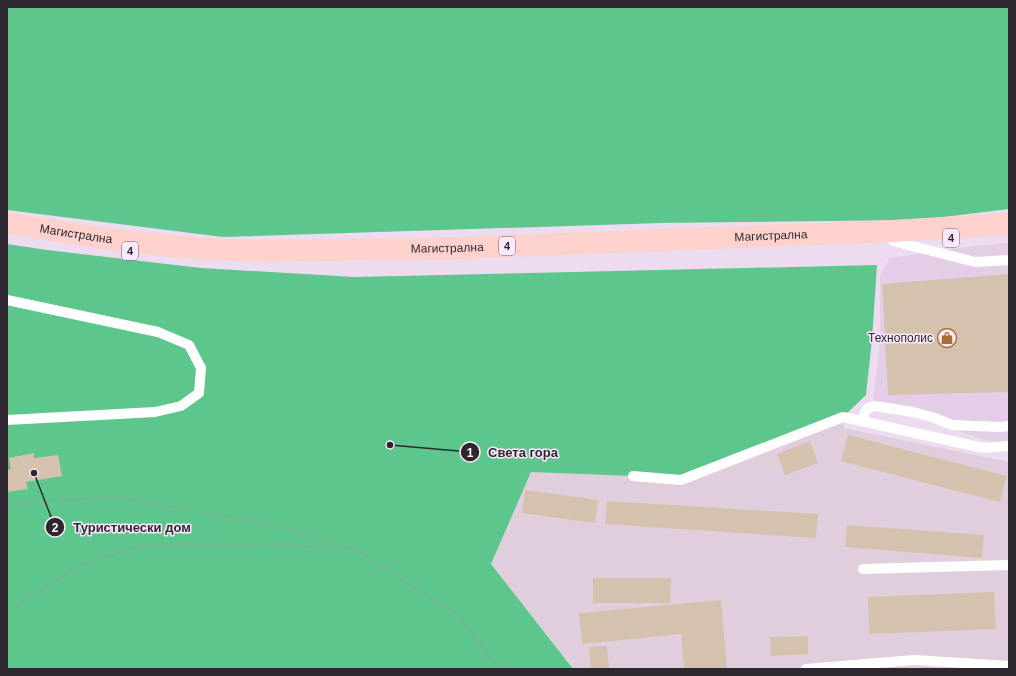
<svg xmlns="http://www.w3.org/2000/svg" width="1016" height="676" viewBox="0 0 1016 676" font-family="Helvetica,sans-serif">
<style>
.built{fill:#e4cee7}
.industrial{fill:#e0cedd}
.forest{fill:#5dc68d}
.building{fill:#d4c2af}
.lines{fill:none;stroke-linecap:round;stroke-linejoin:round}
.path{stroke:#a294a4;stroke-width:2.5;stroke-dasharray:1 3;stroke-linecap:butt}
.lane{stroke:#fff;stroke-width:10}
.primary{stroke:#fdd1cc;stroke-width:22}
.labels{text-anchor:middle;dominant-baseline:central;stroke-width:3;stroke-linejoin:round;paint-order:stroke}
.shield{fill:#fae8fc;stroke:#6b616c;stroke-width:1}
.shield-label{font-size:11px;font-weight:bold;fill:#2e272f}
.street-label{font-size:12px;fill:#2e272f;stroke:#fae8fc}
.poi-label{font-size:12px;fill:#2e272f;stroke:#fae8fc;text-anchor:end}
.leader{fill:none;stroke:#2e272f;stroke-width:1.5}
.callout-dot{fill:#2e272f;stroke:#fae8fc;stroke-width:1.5}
.mark-label{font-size:12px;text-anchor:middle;font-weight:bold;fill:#fff}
.callout-label{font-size:13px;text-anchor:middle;font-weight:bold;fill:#2e272f;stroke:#fae8fc;stroke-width:3;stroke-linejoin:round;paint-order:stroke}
</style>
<rect width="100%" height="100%" fill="#eddbef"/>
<path class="built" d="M1009 243V448L873 402 880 342V276L890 258 973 246Z"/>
<path class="industrial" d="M843 417 844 428 1009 462V669H573L491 564 531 472 633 476Z"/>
<g class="forest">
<path d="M7 7H1009V209L919 220 661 223 223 237 7 210Z"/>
<path d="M7 244 47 250 201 268 354 277 877 265 872 339 866 395 843 417 681 480 633 476 531 472 491 564 573 669H7Z"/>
</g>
<g class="building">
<path d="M1009 274V392L888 395 882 284Z"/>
<path d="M848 435 1007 476 1000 502 841 461Z"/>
<path d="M810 441 818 463 785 475 777 454Z"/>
<path d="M34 453V458L58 455 62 476 26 482 28 489 7 492V470L11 469 9 458Z"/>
<path d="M525 490 598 500 595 523 522 513Z"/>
<path d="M607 501 818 514 816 538 605 524Z"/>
<path d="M847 525 984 535 982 558 845 547Z"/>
<path d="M593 578H671L670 603H593Z"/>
<path d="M994 592 996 629 869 634 868 597Z"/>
<path d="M721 600 727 669H684L681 634 582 644 579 613Z"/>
<path d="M808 636V654L771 656 770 637Z"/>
<path d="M607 646 609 669H591L589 647Z"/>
</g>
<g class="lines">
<g class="path">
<path d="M7 504 117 497 271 525 356 550 458 615 499 669"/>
<path d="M7 612 81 565 143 545 268 544 349 550"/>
</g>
<g class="lane">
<path d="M893 241 975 262 1009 260"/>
<path d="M7 300 158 332 189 345 201 368 199 393 181 406 155 412 7 420"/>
<path d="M864 422C862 414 866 407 875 406L913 412 932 417 952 425 1000 427 1009 426"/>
<path d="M633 476 681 480 843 417 983 448 1009 446"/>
<path d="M863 569 1009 565"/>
<path d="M806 669 914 660 1009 666"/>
</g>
<path class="primary" id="s1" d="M7 223 100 238 179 247 253 251 459 248 892 231 1009 224"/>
</g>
<defs>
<g id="shop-ring" transform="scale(1)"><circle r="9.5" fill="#fae8fc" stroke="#ab6f31" stroke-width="1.5"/><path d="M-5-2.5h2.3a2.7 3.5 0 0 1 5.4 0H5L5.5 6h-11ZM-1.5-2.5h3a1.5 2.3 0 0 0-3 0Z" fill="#ab6f31"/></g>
</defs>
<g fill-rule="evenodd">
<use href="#shop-ring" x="947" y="338"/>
</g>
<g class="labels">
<g class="shield">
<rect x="943" y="229" width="16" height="18" rx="3"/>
<rect x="499" y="237" width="16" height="18" rx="3"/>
<rect x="122" y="242" width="16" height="18" rx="3"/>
</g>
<g class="shield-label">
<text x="951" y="238">4</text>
<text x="507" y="246">4</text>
<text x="130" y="251">4</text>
</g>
<g class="street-label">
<text stroke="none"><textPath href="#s1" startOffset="70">Магистрална</textPath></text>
<text stroke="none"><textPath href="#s1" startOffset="766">Магистрална</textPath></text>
<text stroke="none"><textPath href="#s1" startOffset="442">Магистрална</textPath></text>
</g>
<g class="poi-label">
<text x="933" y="338">Технополис</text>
</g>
</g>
<path class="leader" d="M390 445L470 452M34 473L55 527"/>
<g class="callout-dot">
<circle cx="390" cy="445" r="4"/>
<circle cx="34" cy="473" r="4"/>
<circle cx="470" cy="452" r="10"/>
<circle cx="55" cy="527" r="10"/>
</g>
<g class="mark-label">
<text x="470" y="457">1</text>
<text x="55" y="532">2</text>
</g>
<g class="callout-label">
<text x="523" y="457">Света гора</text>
<text x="132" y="532">Туристически дом</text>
</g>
<rect width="1016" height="676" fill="none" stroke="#2e272f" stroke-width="16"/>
</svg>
